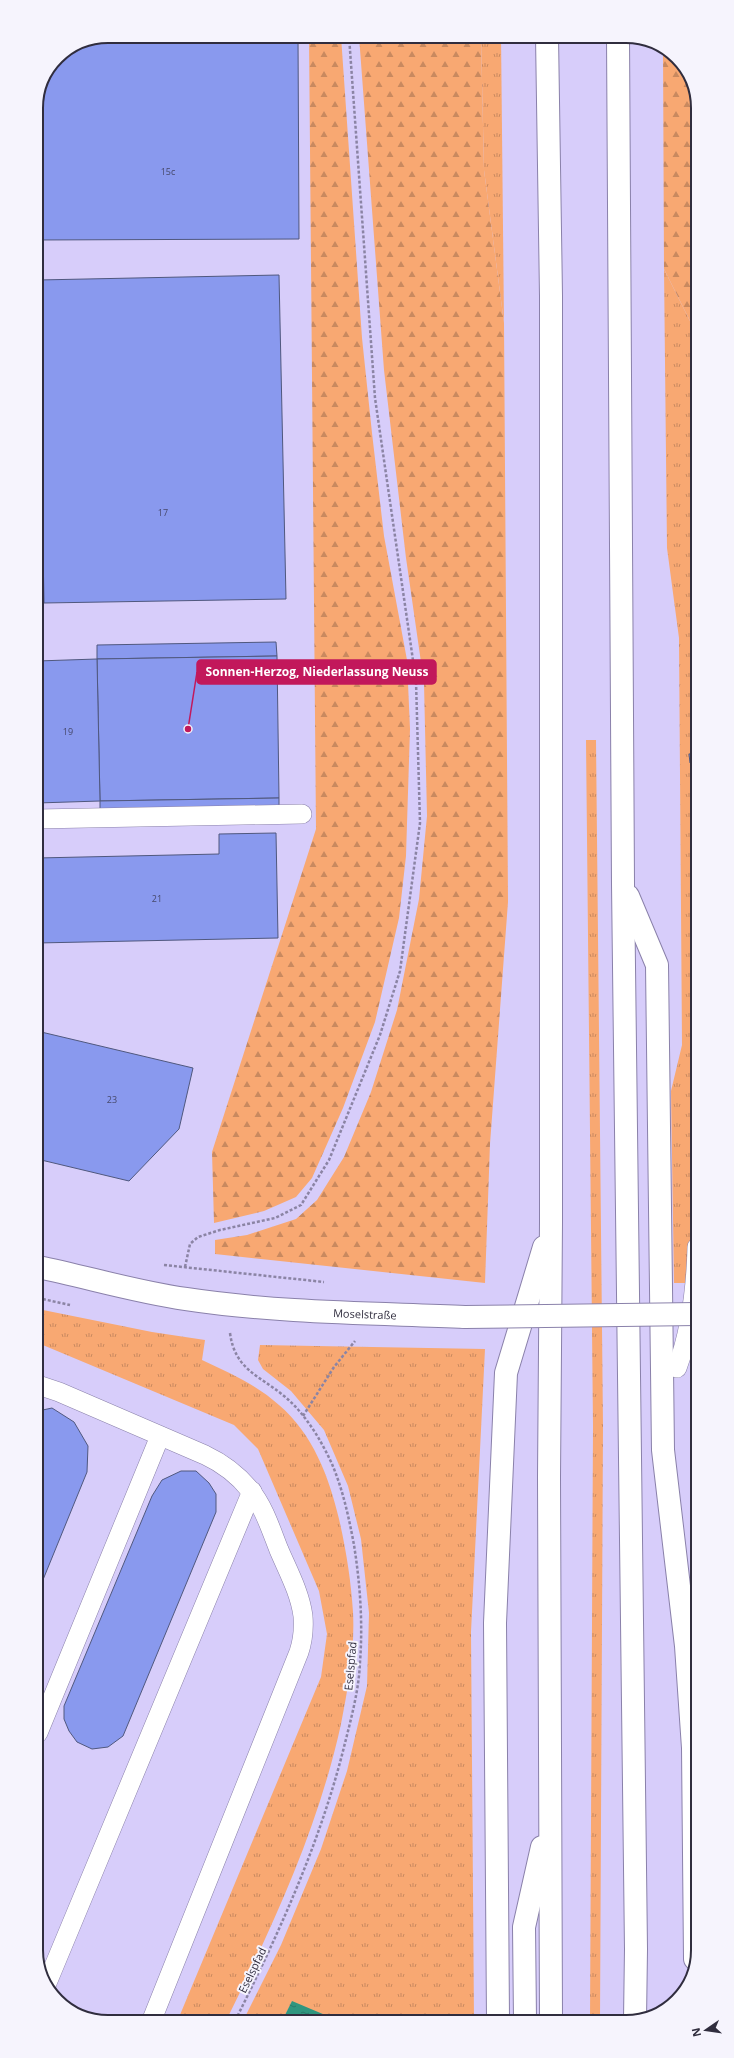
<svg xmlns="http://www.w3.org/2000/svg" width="734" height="2058" viewBox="0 0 734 2058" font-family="'Open Sans',sans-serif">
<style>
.grass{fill:url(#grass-tufts)}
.forest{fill:url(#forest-firs)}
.water{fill:url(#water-ripples)}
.building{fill:#8999ee;stroke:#50587e}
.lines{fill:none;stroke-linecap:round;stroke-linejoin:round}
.service-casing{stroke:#8a81aa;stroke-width:20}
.minor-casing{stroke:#8a81aa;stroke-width:24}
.motorway-casing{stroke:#8a81aa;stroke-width:24}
.path{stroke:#8b84a4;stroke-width:2.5;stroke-dasharray:3 2;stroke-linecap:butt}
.service{stroke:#fff;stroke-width:19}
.minor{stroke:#fff;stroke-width:22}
.motorway{stroke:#fff;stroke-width:22}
.minor-bridge-casing{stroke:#8a81aa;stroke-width:24;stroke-linecap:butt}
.minor-bridge{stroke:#fff;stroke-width:22}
.labels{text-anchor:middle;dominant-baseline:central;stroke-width:4;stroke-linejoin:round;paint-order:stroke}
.number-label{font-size:9px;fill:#46486a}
.street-label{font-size:11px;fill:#302d3e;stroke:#f6f4fd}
.rim{fill:none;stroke:#302d3e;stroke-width:2}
.leader{fill:none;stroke:#c2185b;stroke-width:1.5}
.callout-dot{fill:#c2185b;stroke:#f6f4fd;stroke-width:1.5}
.callout{fill:#c2185b;stroke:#c2185b;stroke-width:1.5}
.callout-label{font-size:12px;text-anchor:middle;font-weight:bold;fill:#fff}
</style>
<defs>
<pattern id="grass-tufts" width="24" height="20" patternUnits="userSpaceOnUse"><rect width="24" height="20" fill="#f8a872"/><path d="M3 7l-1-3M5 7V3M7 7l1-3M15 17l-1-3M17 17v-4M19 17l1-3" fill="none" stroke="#c9895f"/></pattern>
<pattern id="forest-firs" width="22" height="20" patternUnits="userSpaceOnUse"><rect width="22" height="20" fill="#f8a872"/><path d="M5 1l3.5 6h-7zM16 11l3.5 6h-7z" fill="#c9895f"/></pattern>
<pattern id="water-ripples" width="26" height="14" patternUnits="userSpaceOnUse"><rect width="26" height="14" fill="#2f967f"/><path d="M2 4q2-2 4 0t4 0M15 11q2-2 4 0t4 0" fill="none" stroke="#287b69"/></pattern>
</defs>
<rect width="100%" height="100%" fill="#d7cdfa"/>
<g class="grass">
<path d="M481 36H501L504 323 484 170Z"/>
<path d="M664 269 690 321 696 593 697 1283H674L671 1091 682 1045 679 638 667 548Z"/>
<path d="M586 740H596L603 1426 600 2020H590L593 1426Z"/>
<path d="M38 1309 152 1332 205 1340 202 1360C229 1373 256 1384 279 1405 313 1434 329 1477 339 1519 346 1549 351 1581 353 1612 355 1650 348 1688 341 1724 318 1829 273 1925 226 2021L177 2022 321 1677 327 1634 319 1591 258 1449 234 1425 38 1343Z"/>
<path d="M260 1345 485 1349 471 1632 474 2020 337 2021 292 2002 282 2021H243L281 1945 321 1849 347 1771 367 1686 369 1613 361 1539 348 1486 324 1430 291 1391 263 1369 258 1360Z"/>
</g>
<g class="forest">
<path d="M309 36H341L362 338 372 433 384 536 407 660 410 729 406 856 399 918 375 1022 343 1108 312 1178 296 1197 264 1211 214 1223 212 1152 316 829Z"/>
<path d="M359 36H481L484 170 504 323 508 902 490 1144 485 1283 215 1254V1240L247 1235 296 1219 317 1200 344 1157 371 1092 397 1010 419 899 427 816 424 683 406 558 384 370Z"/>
<path d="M663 49 673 54 695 89 696 593 690 321 664 269Z"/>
</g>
<path class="water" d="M292 2001 337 2020V2021H282Z"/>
<g class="building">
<path d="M108 36H298L299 239 36 240V103L57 57 81 41Z"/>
<path d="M279 275 286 599 44 603 38 280Z"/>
<path d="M36 305H39L41 426H37Z"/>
<path d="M276 642 277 656 97 659V645Z"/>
<path d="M277 656 279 798 100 801 97 659Z"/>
<path d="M97 659 100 801 37 803V661Z"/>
<path d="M689 754H696V763H690Z"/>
<path d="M279 798V814L100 817V801Z"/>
<path d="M276 833 278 938 37 943V858L219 854V834Z"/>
<path d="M37 1031 193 1068 179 1129 129 1181 37 1159Z"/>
<path d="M52 1408 74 1422 88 1446 87 1472 38 1592V1411Z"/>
<path d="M181 1471H196L209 1483 216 1494V1512L123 1736 108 1747 92 1749 77 1742 69 1731 64 1719V1706L152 1496 162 1480Z"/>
</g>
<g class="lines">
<g class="service-casing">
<g id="service">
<path d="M37 819 302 814"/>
<path d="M677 1368C691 1330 696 1287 697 1247"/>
<path d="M38 1385 59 1392 205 1455C222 1463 238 1475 250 1490 264 1507 271 1530 279 1550 288 1571 300 1593 303 1616 304 1629 303 1640 299 1652L151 2022"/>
<path d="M38 1733 160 1436"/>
<path d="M47 1983 252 1491"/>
</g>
</g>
<g class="minor-casing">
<g id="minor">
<path id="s1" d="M38 1267C87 1277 136 1292 186 1299 278 1313 372 1313 465 1317"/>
</g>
</g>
<g class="motorway-casing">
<g id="motorway">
<path d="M547 36 551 296V1222L549 1477 551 2020"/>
<path d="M618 36 623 884 636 1949 635 2020"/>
<path d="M628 896 657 965 663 1450 686 1646 693 1748 695 1959"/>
<path d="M498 2020 495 1623 506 1373 544 1247"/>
<path d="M525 2020 524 1927 542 1847"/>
</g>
</g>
<g class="path">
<path d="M164 1265 324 1282"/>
<path d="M185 1267 190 1244 198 1237 220 1230 275 1218 301 1205 329 1160 380 1035 400 971 420 823 416 681 375 398 349 36"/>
<path d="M38 1298 70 1305"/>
<path d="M230 1333C235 1370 259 1375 284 1396 305 1413 321 1440 332 1464 343 1490 349 1518 354 1545 360 1583 363 1622 360 1662 359 1690 351 1719 344 1747 320 1843 279 1933 235 2021"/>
<path d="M303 1416 334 1367 355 1341"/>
</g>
<use href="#service" class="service"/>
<use href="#minor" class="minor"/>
<use href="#motorway" class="motorway"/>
<g class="minor-bridge-casing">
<path id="minor-bridge" d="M465 1317 697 1314"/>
</g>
<use href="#minor-bridge" class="minor-bridge"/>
</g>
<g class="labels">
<g class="number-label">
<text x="168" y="171">15c</text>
<text x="163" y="512">17</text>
<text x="68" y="731">19</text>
<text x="157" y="898">21</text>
<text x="112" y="1099">23</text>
</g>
<g class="street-label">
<text stroke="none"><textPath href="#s1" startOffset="331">Moselstraße</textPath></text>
<text transform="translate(350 1666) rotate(-85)">Eselspfad</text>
<text transform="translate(252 1970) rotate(-64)">Eselspfad</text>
</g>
</g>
<path d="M0 0H734V2058H0ZM108 43H626A65 65 0 0 1 691 108V1950A65 65 0 0 1 626 2015H108A65 65 0 0 1 43 1950V108A65 65 0 0 1 108 43Z" fill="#f6f4fd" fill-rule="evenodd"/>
<path class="rim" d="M108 43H626A65 65 0 0 1 691 108V1950A65 65 0 0 1 626 2015H108A65 65 0 0 1 43 1950V108A65 65 0 0 1 108 43Z"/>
<path class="leader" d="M188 729L197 672"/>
<circle class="callout-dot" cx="188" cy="729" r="4"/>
<rect class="callout" x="197" y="660" width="239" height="24" rx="4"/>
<g class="callout-label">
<text x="317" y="676">Sonnen-Herzog, Niederlassung Neuss</text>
</g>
<g transform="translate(706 2030) rotate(257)" stroke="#f6f4fd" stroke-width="3" paint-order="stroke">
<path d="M0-3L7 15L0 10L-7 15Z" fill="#302d3e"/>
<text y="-6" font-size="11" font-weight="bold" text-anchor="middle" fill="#302d3e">N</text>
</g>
</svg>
